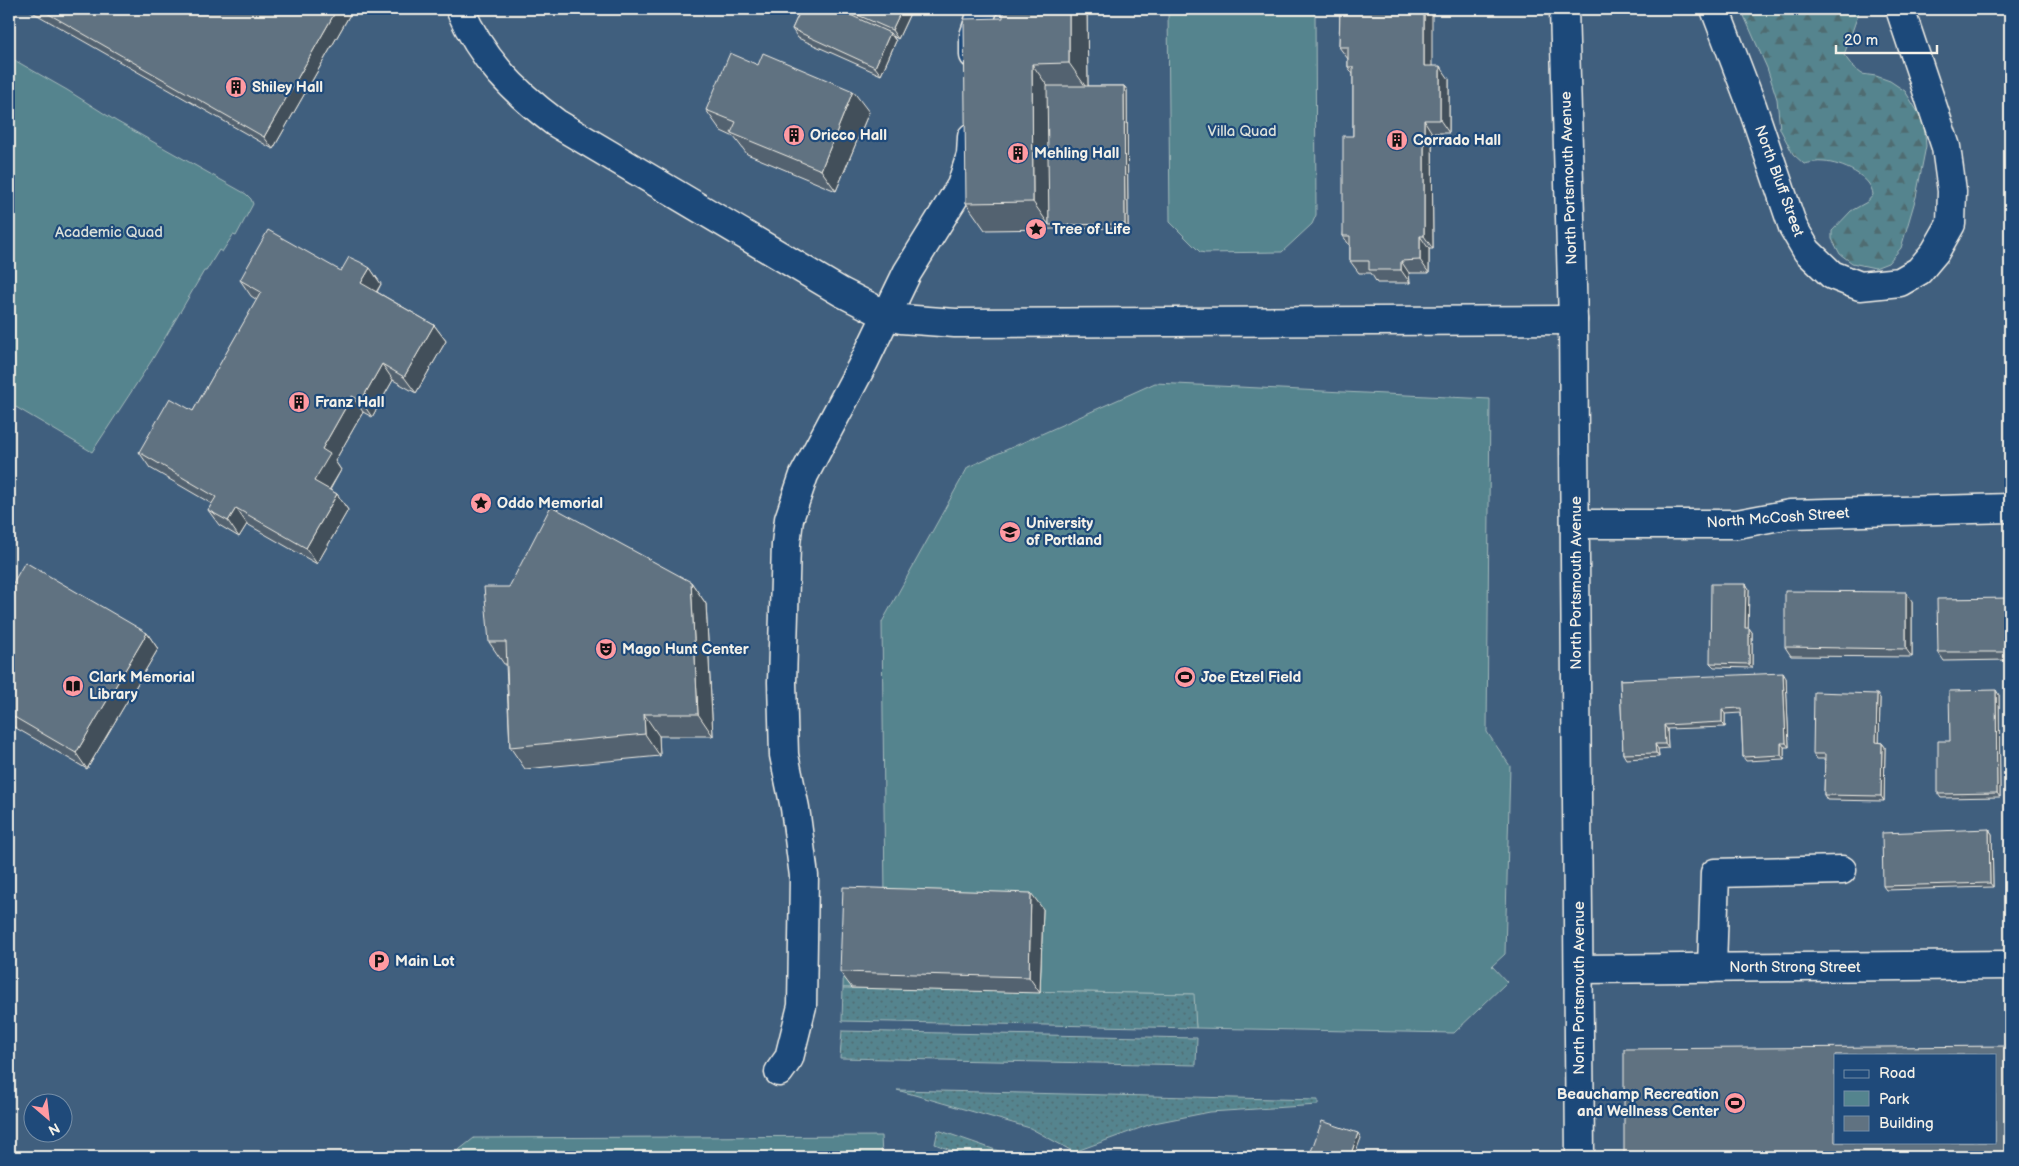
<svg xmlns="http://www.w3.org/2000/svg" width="2019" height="1166" viewBox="0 0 2019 1166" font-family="'Balsamiq Sans',sans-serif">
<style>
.built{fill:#405e7e;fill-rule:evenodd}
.forest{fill:url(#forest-firs);stroke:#a4babb}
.park{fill:#54848e;stroke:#a4babb}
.garden{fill:url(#garden-dots);stroke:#a4babb}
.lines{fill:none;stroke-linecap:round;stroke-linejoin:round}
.minor-casing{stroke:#f4f1e8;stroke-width:31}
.minor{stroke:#1f4a7a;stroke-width:28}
.wall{fill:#53626f;stroke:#f4f1e8}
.shaded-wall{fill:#43505a;stroke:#f4f1e8}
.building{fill:#607281;stroke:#f4f1e8;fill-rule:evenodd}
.labels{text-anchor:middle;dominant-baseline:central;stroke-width:4.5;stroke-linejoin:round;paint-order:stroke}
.poi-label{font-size:15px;font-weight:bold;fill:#f4f1e8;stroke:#1f4a7a;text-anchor:start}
.park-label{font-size:15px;fill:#dce1da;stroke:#1f4a7a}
.street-label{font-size:15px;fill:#f4f1e8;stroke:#1f4a7a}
</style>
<defs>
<pattern id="forest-firs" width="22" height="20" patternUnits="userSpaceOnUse" patternTransform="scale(1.25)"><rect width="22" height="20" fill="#54848e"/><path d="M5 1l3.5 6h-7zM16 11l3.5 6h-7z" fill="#506c71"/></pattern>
<pattern id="garden-dots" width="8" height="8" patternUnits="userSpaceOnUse" patternTransform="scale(1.25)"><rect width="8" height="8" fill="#54848e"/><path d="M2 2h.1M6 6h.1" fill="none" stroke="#506c71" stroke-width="1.8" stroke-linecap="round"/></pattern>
</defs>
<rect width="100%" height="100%" fill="#32567c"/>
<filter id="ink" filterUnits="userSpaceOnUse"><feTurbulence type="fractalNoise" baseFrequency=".02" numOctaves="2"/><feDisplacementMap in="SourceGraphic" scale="10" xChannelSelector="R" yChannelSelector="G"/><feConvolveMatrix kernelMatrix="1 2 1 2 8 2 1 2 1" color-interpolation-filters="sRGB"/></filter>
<g filter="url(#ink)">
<path class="built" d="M9 9H2010V1157H9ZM1835 1055H1995V1142H1835ZM32 1104H62V1134H32Z"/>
<path class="forest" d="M1741 9H1860L1844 55 1853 67 1862 74 1876 76 1890 81 1905 91 1924 122 1926 146 1916 197 1901 248 1888 263 1875 268 1852 263 1840 254 1832 239V231L1851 211 1867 202 1873 195C1872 176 1841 163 1824 162 1817 161 1810 163 1804 164L1793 154 1780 129 1777 99 1767 68Z"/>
<g class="park">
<path d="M1168 9H1315L1316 215 1312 224 1282 252 1205 253 1200 252 1170 222Z"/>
<path d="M9 57 67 90 116 121 246 194 251 199 253 204 236 236 233 235 222 252 219 250 206 271H204L152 360 92 452 9 403Z"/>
<path d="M1155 383 1490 399 1487 732 1510 766 1505 954 1492 966 1507 982 1454 1033 1196 1028 1193 994 843 988 845 900 885 899 882 622 968 467Z"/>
<path d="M881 1136 882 1157H450L474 1138Z"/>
</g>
<g class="garden">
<path d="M843 988 1194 994 1196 1028 842 1021Z"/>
<path d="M842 1031 1197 1038 1196 1065 840 1058Z"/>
<path d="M897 1090 1318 1100V1105L1210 1112 1154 1123 1074 1152 1030 1128Z"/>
<path d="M938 1130 1016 1157H968L935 1144Z"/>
</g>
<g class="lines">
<g class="minor-casing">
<g id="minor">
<path d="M460 9C481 58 513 91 556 123L841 292 886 315 901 319 955 323 1573 320"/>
<path d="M1564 9 1573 320 1580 1157"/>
<path d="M1715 9 1752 106 1793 227 1807 251 1832 275 1860 286 1900 282 1919 271 1935 252 1951 224 1952 191 1946 147 1900 9"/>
<path d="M974 55V36L983 9"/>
<path d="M1575 524H1737L1790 514 2010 508"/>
<path d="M1712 968 1715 873 1842 870"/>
<path d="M1579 969 2010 965"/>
<path d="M779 1072 789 1058 802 1006 804 876 795 808 784 755 782 682 786 544 789 519 804 475 864 362 907 273 961 186 971 155 972 137"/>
</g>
</g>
<use href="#minor" class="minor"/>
</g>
<g class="wall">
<path d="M27 9H353L273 149Z"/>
<path d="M801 9H912L898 39 893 36 896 41 881 75 798 38 792 29Z"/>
<path d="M1087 9 1088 86H1124L1127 90 1128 228 985 230 966 203 1003 18Z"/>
<path d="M1340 9 1432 66 1449 79V133H1432L1433 249H1429V273H1409L1410 283H1377L1371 273H1359L1350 261V246L1343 236 1353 136V74L1348 67V59L1339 47Z"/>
<path d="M706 110 869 112 836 191 747 154 734 137 721 131Z"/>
<path d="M370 268 381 284 377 292 434 325 446 341 416 393 393 380 372 417 363 412 335 461 341 470 330 490 337 494 348 510 317 564 247 524 239 537 219 525 208 510 212 504 150 468 139 452 193 411 257 300 251 296 240 280Z"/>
<path d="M691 582 706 604 713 736H659L660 756 525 769 510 747 506 664H504L489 642Z"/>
<path d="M1746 584 1749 589 1748 628 1752 632V668L1714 667 1710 663Z"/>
<path d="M9 590 147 633 158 649 87 769 9 724Z"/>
<path d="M2010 598V660L1944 661 1938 652Z"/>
<path d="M1912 601V657L1791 656 1785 647Z"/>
<path d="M1786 678 1789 747H1784V759L1746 761 1743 757 1741 713 1725 714V727L1667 729 1668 748 1658 749 1659 757 1626 759 1623 754 1620 680Z"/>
<path d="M1999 695 2000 797 1941 798 1938 794Z"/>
<path d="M1880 698 1879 742 1882 743 1885 747 1884 801 1827 800 1824 795 1825 759H1816L1813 754Z"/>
<path d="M1989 829 1992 834 1993 887 1886 890 1883 886Z"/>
<path d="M1043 909 1040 993 852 988 840 972Z"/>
</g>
<g class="shaded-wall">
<path d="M337 9H353L273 149 264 137Z"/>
<path d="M902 9H912L898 39 892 30Z"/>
<path d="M1069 9H1087L1088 90 1069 63Z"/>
<path d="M1424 9H1432V78L1424 66Z"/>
<path d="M890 33 896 41 881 75 875 67Z"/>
<path d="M1032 64 1051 91 1049 225 1033 202Z"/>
<path d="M1440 66 1449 79V133L1440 120Z"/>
<path d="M1124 86 1127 90 1128 228 1125 224Z"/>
<path d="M853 91 869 112 836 191 821 170Z"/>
<path d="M1424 120 1432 133 1433 249 1424 236Z"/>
<path d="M1420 236 1429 249V273L1420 260Z"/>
<path d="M1401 261 1409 273 1410 283 1401 270Z"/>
<path d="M370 268 381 284 372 299 361 283Z"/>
<path d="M434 325 446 341 416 393 404 377Z"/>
<path d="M382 364 393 380 372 417 361 401Z"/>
<path d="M352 396 363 412 335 461 341 470 325 497 314 481 322 449Z"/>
<path d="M337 494 348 510 317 564 306 548Z"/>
<path d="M236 508 247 524 239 537 228 521Z"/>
<path d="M691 582 706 604 713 736 698 714Z"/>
<path d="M1746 584 1749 589 1748 632 1745 628Z"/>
<path d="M1906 592 1912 601V657L1906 649Z"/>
<path d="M1749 628 1752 632V668L1749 664Z"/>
<path d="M147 633 158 649 87 769 76 753Z"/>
<path d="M1783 673 1786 678 1789 747 1786 743Z"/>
<path d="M1996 690 1999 695 2000 797 1997 793Z"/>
<path d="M1877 694 1880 698 1879 747 1876 742Z"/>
<path d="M1722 709 1725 714V727L1722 722Z"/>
<path d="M644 714 659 736 660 756 645 734Z"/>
<path d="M1664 725 1667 729 1668 748 1665 744Z"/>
<path d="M1781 743 1784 747V759L1781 755Z"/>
<path d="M1882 743 1885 747 1884 801 1881 796Z"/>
<path d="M1655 744 1658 749 1659 757 1656 753Z"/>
<path d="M1989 829 1992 834 1993 887 1990 883Z"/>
<path d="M1031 893 1043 909 1040 993 1029 977Z"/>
<path d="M1358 1133 1361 1138 1354 1157H1350Z"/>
</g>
<g class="building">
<path d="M40 9H337L264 137Z"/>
<path d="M801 9H837L890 33 875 67 792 29Z"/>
<path d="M844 9H902L892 30Z"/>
<path d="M1003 9H1069V63L1032 64 1033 202 966 203 964 19 1003 18Z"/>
<path d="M1340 9H1424V66H1440V120H1424V236H1420V260L1401 261V270H1369V261H1350V236H1343V136H1353V67H1348V47H1339Z"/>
<path d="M730 53 758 65 763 53 853 91 821 170 731 133 736 122 706 110Z"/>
<path d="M1047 86H1124L1125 224 1049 225Z"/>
<path d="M268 230 341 271 349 257 360 262 370 268 361 283 434 325 404 377 382 364 361 401 352 396 322 449 330 454 314 481 337 494 306 548 236 508 228 521 208 510 216 497 139 452 170 398 193 411 261 292 240 280Z"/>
<path d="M551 506 691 582 698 714H644L645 734 510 747 506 642H489L484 587H509Z"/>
<path d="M25 562 147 633 76 753 9 714V590Z"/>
<path d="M1711 584H1746L1745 628H1749V664L1710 663Z"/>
<path d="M1785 591 1906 592V649L1785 647Z"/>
<path d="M2010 598V652H1938L1937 599Z"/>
<path d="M1783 673 1786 743H1781V755L1743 757 1741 708 1722 709V722L1664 725 1665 744H1655L1656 753 1623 754 1620 680Z"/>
<path d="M1996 690 1997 793 1938 794V741H1950L1949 691Z"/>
<path d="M1814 692 1877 694 1876 742 1882 743 1881 796 1824 795 1825 754H1813Z"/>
<path d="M1989 829 1990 883 1883 886 1882 833Z"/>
<path d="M843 887 1031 893 1029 977 840 972Z"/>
<path d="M2010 1046V1157H1624V1049ZM1835 1055H1995V1142H1835Z"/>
<path d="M1322 1121 1358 1133 1350 1157H1309Z"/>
</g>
</g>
<defs>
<g id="building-disc" transform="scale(1.125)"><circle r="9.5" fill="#ff9aa2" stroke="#1f4a7a"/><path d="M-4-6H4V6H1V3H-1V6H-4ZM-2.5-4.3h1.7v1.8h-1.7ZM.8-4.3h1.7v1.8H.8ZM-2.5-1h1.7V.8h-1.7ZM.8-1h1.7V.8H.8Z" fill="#111"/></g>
<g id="sight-disc" transform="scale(1.125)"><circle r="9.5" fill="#ff9aa2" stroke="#1f4a7a"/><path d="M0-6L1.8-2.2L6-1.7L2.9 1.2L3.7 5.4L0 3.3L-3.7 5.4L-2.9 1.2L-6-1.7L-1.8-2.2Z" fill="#111"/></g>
<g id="university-disc" transform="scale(1.125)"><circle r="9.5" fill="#ff9aa2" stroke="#1f4a7a"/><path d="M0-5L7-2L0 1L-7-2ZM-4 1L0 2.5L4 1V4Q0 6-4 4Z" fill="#111"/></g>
<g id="theatre-disc" transform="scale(1.125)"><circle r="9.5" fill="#ff9aa2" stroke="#1f4a7a"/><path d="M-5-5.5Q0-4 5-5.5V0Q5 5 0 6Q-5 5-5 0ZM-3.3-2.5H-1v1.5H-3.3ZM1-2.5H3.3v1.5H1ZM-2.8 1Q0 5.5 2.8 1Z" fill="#111"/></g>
<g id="stadium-disc" transform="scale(1.125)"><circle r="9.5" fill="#ff9aa2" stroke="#1f4a7a"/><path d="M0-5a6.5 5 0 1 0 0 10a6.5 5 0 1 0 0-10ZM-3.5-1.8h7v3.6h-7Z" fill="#111"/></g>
<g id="library-disc" transform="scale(1.125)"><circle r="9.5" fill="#ff9aa2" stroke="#1f4a7a"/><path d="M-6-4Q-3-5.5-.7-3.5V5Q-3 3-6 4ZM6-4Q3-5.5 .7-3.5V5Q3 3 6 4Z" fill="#111"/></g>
<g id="parking-disc" transform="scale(1.125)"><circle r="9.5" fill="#ff9aa2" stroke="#1f4a7a"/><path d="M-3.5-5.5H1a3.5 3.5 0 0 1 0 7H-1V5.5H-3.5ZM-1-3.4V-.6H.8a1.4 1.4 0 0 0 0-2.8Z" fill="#111"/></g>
</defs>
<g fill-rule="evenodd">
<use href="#building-disc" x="236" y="87"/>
<use href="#building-disc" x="794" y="135"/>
<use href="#building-disc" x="1397" y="140"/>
<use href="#building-disc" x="1018" y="153"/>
<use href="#sight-disc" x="1036" y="229"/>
<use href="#building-disc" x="299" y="402"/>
<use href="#sight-disc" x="481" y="503"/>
<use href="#university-disc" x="1010" y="532"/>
<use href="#theatre-disc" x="606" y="649"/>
<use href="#stadium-disc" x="1185" y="677"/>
<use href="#library-disc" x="73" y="686"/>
<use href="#parking-disc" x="379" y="961"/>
<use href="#stadium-disc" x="1735" y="1103"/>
</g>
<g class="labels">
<g class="poi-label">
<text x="252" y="87">Shiley Hall</text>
<text x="810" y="135">Oricco Hall</text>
<text x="1413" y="140">Corrado Hall</text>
<text x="1034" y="153">Mehling Hall</text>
<text x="1052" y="229">Tree of Life</text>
<text x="315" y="402">Franz Hall</text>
<text x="497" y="503">Oddo Memorial</text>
<text x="1026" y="523">University<tspan x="1026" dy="17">of Portland</tspan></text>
<text x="622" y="649">Mago Hunt Center</text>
<text x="89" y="677">Clark Memorial<tspan x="89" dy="17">Library</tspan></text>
<text x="1201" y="677">Joe Etzel Field</text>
<text x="395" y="961">Main Lot</text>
<text x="1719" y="1094" text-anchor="end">Beauchamp Recreation<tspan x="1719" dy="17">and Wellness Center</tspan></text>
</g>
<g class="park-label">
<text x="1242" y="131">Villa Quad</text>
<text x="109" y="232">Academic Quad</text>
</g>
<g class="street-label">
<text transform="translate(1569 178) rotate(-92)">North Portsmouth Avenue</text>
<text transform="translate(1779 181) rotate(70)">North Bluff Street</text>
<text transform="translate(1778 518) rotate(-4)">North McCosh Street</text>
<text transform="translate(1576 583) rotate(-90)">North Portsmouth Avenue</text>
<text x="1795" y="967">North Strong Street</text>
<text transform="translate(1579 988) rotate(-90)">North Portsmouth Avenue</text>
</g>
</g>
<rect width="2019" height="1166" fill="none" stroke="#1f4a7a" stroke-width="30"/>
<rect x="15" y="15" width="1989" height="1136" fill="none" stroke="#f4f1e8" stroke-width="2" filter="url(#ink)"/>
<rect x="1834" y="1054" width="162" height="90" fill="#1f4a7a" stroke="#748da6"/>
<rect x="1844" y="1070" width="25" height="8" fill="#1f4a7a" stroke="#748da6"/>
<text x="1879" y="1078" font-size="15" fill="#f4f1e8">Road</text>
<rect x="1844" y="1091" width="25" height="15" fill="#54848e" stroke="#748da6"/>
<text x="1879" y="1104" font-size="15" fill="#f4f1e8">Park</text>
<rect x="1844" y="1116" width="25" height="15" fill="#607281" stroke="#748da6"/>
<text x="1879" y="1128" font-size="15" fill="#f4f1e8">Building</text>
<g transform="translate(48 1118) rotate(152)"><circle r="24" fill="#1f4a7a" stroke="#748da6"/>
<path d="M0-4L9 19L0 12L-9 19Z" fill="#ff9aa2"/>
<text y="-8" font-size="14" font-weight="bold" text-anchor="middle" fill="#f4f1e8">N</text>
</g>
<path d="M1836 45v8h101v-8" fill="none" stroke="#f4f1e8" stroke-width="2.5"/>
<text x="1844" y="45" font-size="15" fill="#f4f1e8" stroke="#1f4a7a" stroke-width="4" paint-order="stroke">20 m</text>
</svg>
